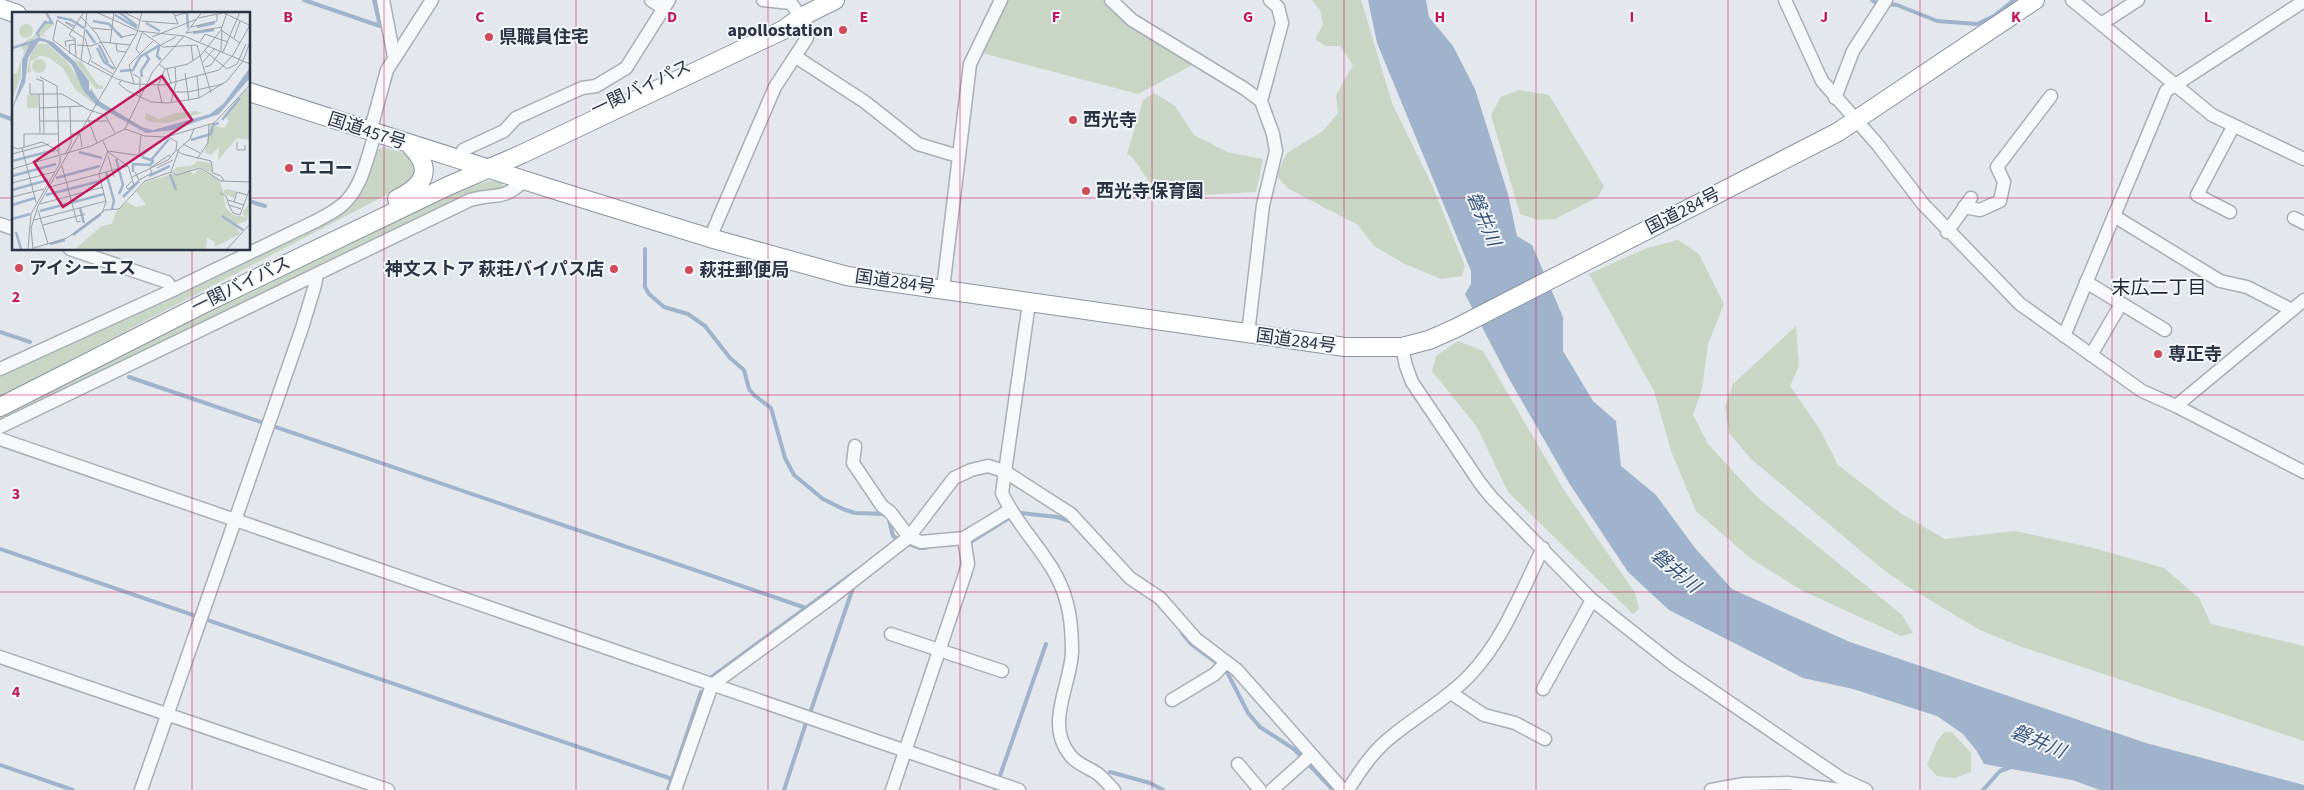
<svg xmlns="http://www.w3.org/2000/svg" width="2304" height="790" viewBox="0 0 2304 790" font-family="'Source Sans 3','Noto Sans JP',sans-serif">
<style>
.green{fill:#c9d6c5}
.water{fill:#9fb4cc}
.lines{fill:none;stroke-linecap:round;stroke-linejoin:round}
.stream{stroke:#9fb4cc;stroke-width:4}
.minor-casing{stroke:#a9aeb7;stroke-width:15}
.highway-casing{stroke:#8b94a3;stroke-width:20}
.minor{stroke:#f7f8fa;stroke-width:12}
.highway{stroke:#fff;stroke-width:18}
.grid{fill:none;stroke:#c2185b;stroke-width:1;stroke-opacity:0.55}
.poi-dot{fill:#d1495b;stroke:#f4f6f9;stroke-width:2}
.labels{text-anchor:middle;dominant-baseline:central;stroke-width:4;stroke-linejoin:round;paint-order:stroke}
.poi-label{font-size:18px;font-weight:bold;fill:#2b3445;stroke:#f4f6f9;text-anchor:start}
.street-label{font-size:18px;fill:#2b3445;stroke:#f4f6f9}
.water-label{font-size:19px;font-style:italic;fill:#34527a;stroke:#f4f6f9}
.neighbourhood-label{font-size:19px;fill:#1d2536;stroke:#f4f6f9}
.inset-river{fill:none;stroke:#9fb4cc;stroke-width:2.5}
.inset-road{fill:none;stroke:#9a9fa9;stroke-width:1}
.view{fill:#c2185b;fill-opacity:0.15;stroke:#c2185b;stroke-width:2.5}
.inset-edge{fill:none;stroke:#2b3445;stroke-width:2.5}
.grid-label{font-size:16px;text-anchor:middle;font-weight:bold;fill:#c2185b;stroke:#f4f6f9;stroke-width:4;stroke-linejoin:round;paint-order:stroke}
</style>
<rect width="100%" height="100%" fill="#e4e7ec"/>
<g class="green">
<path d="M1006 0H1103L1124 19 1194 64 1138 94 978 52Z"/>
<path d="M1312 0H1361L1392 103 1433 187 1465 266 1462 276 1441 279 1403 263 1374 246 1358 225 1289 189 1276 176 1287 153 1323 131 1338 113 1336 95 1353 65 1340 46H1326L1315 39 1323 25 1320 10Z"/>
<path d="M1519 90 1549 95 1604 186 1598 197 1555 219 1538 220 1520 214 1491 115 1501 97Z"/>
<path d="M1154 93 1175 106 1194 135 1227 152 1263 159 1256 192 1204 195 1150 183 1133 158 1127 154 1143 100Z"/>
<path d="M383 147 410 155 418 164 411 182 0 397V376L327 221 377 150Z"/>
<path d="M492 181 501 182 504 186 501 190 480 191 471 194 73 384 0 422V416L204 312 472 185Z"/>
<path d="M1678 240 1699 254 1724 304 1708 344 1702 389 1693 415 1708 444 1757 497 1902 615 1913 633 1901 636 1801 590 1750 558 1696 511 1671 451 1654 391 1589 274 1647 248Z"/>
<path d="M1796 326 1799 366 1790 386 1819 428 1838 465 1900 513 1945 539 2015 531 2090 547 2164 568 2199 598 2211 624 2304 646V741L2019 646 1980 630 1905 585 1880 567 1750 458 1729 433 1725 407 1733 384Z"/>
<path d="M1458 341 1483 351 1564 490 1635 593 1639 609 1633 614 1508 492 1477 427 1432 371 1436 356Z"/>
<path d="M1945 732H1952L1971 753V772L1955 778 1937 776 1927 765 1937 741Z"/>
</g>
<path class="water" d="M1368 0H1426L1429 17 1453 46 1475 89 1508 194 1517 236 1532 245 1563 317V351L1593 401 1616 421 1621 466 1656 495 1695 548 1732 589 1850 642 2146 743 2304 785V790H2100L2072 780 1984 764 1976 750 1963 734 1937 716 1853 689 1803 678 1669 610 1628 572 1569 483 1508 377 1465 294 1471 284V271L1377 43Z"/>
<g class="lines">
<g class="stream">
<path d="M304 0 380 26 374 0"/>
<path d="M1872 0 1876 3 1897 5 1937 21 1977 24 1994 16 2014 0"/>
<path d="M0 115 14 120"/>
<path d="M249 201 265 206"/>
<path d="M645 249V287L649 294 664 307 688 314 705 326 730 358 744 370 749 389 754 395 771 408 785 458 794 475 823 499 843 509 855 513 885 514"/>
<path d="M0 332 30 342"/>
<path d="M129 377 806 608"/>
<path d="M1021 513 1057 517 1072 522"/>
<path d="M889 520 893 536 898 539 895 541"/>
<path d="M969 543 1009 518"/>
<path d="M909 544 920 548H926"/>
<path d="M0 549 672 779"/>
<path d="M1182 633 1191 644 1226 670 1248 713 1260 727 1294 749 1333 790"/>
<path d="M710 678 856 571"/>
<path d="M810 713 854 585"/>
<path d="M0 765 73 790"/>
<path d="M1110 772 1150 783 1163 790"/>
<path d="M668 790 701 692"/>
<path d="M784 790 806 723"/>
<path d="M995 790 1046 644"/>
<path d="M1983 790 2000 771 2011 767"/>
</g>
<g class="minor-casing">
<g id="minor">
<path d="M383 0 394 57"/>
<path d="M651 0 664 9"/>
<path d="M1111 0 1132 20 1245 89 1261 101"/>
<path d="M1785 0 1822 81 1878 145 1923 204 2020 304 2142 391 2176 406 2304 472"/>
<path d="M2072 0 2212 115 2304 159"/>
<path d="M2101 24 2138 0"/>
<path d="M796 57 865 102 918 144 958 156"/>
<path d="M1835 98 1853 51 1886 0"/>
<path d="M370 132 387 70 432 0"/>
<path d="M459 160 463 150 504 131 516 118 582 88 596 86 626 68 669 0"/>
<path d="M1964 207 1980 210 2000 201 2004 182 1997 167 2051 96"/>
<path d="M2230 212 2197 195 2233 127"/>
<path d="M2114 216 2220 281 2247 287 2292 310"/>
<path d="M2294 218 2304 223"/>
<path d="M0 224 14 229"/>
<path d="M1947 232 1971 198"/>
<path d="M710 238 775 87 807 38 806 25 791 3 763 0"/>
<path d="M70 249 167 282 173 290"/>
<path d="M2086 282 2165 330"/>
<path d="M943 289 970 64 1001 0"/>
<path d="M1029 303 1002 493C1019 531 1055 559 1066 600 1071 616 1072 636 1072 653 1070 687 1045 724 1070 755 1076 764 1090 768 1098 774 1104 779 1109 785 1114 790"/>
<path d="M1248 334 1263 205 1276 151 1273 134 1261 101 1282 23 1278 7 1270 0"/>
<path d="M2064 336 2166 91 2304 1"/>
<path d="M1402 347 1406 366 1412 382 1480 483 1492 498 1592 600 1673 664 1842 779 1866 790"/>
<path d="M2091 355 2121 304"/>
<path d="M0 369 173 290 316 221C327 215 340 209 348 199 363 182 368 155 375 134"/>
<path d="M2176 406 2304 300"/>
<path d="M0 427 470 200C497 192 501 202 524 181"/>
<path d="M0 439 1019 790"/>
<path d="M855 446 853 463 882 506 890 512 909 537 921 542 964 538 1010 510"/>
<path d="M891 634 1002 671"/>
<path d="M0 657 388 790"/>
<path d="M1543 689 1592 600"/>
<path d="M1451 693 1484 715 1515 723 1545 739"/>
<path d="M1172 700 1215 674 1226 662"/>
<path d="M1238 764 1260 790"/>
<path d="M141 790 302 328 315 285 317 274"/>
<path d="M675 790 712 685 831 598 909 537 954 478 971 470 988 466 1004 471 1071 514 1130 578 1160 598 1196 639 1237 670 1343 790"/>
<path d="M892 790 964 577 968 564 964 538"/>
<path d="M1272 790 1311 755"/>
<path d="M1348 790C1360 771 1373 751 1391 737 1416 716 1446 700 1469 676 1503 641 1521 592 1543 548"/>
<path d="M1711 790 1744 784 1788 783 1840 790 1858 789"/>
</g>
</g>
<g class="highway-casing">
<g id="highway">
<path d="M0 8 17 14"/>
<path d="M249 92 555 190 710 238 847 276 1345 347H1402L1429 340 1456 328 1838 132 2035 0"/>
<path d="M397 199C424 186 434 170 411 146"/>
<path d="M0 407 201 305 448 186 522 154 783 30 801 17 835 0"/>
</g>
</g>
<use href="#minor" class="minor"/>
<use href="#highway" class="highway"/>
</g>
<path class="grid" d="M192 0V14M384 0V790M576 0V790M768 0V790M960 0V790M1152 0V790M1344 0V790M1536 0V790M1728 0V790M1920 0V790M2112 0V790M0 198H14M249 198H2304M192 249V790M0 395H2304M0 592H2304"/>
<g class="poi-dot">
<circle cx="843" cy="30" r="5"/>
<circle cx="489" cy="37" r="5"/>
<circle cx="1073" cy="120" r="5"/>
<circle cx="289" cy="168" r="5"/>
<circle cx="1086" cy="191" r="5"/>
<circle cx="19" cy="268" r="5"/>
<circle cx="614" cy="269" r="5"/>
<circle cx="689" cy="270" r="5"/>
<circle cx="2158" cy="354" r="5"/>
</g>
<g class="labels">
<g class="poi-label">
<text x="833" y="30" text-anchor="end">apollostation</text>
<text x="499" y="37">県職員住宅</text>
<text x="1083" y="120">西光寺</text>
<text x="299" y="168">エコー</text>
<text x="1096" y="191">西光寺保育園</text>
<text x="29" y="268">アイシーエス</text>
<text x="604" y="269" text-anchor="end">神文ストア 萩荘バイパス店</text>
<text x="699" y="270">萩荘郵便局</text>
<text x="2168" y="354">専正寺</text>
</g>
<g class="street-label">
<text transform="translate(641 88) rotate(-25)">一関バイパス</text>
<text transform="translate(367 131) rotate(18)">国道457号</text>
<text transform="translate(1683 211) rotate(-27)">国道284号</text>
<text transform="translate(895 282) rotate(8)">国道284号</text>
<text transform="translate(241 285) rotate(-26)">一関バイパス</text>
<text transform="translate(1296 341) rotate(8)">国道284号</text>
</g>
<g class="water-label">
<text transform="translate(1483 219) rotate(67)">磐井川</text>
<text transform="translate(1675 571) rotate(40)">磐井川</text>
<text transform="translate(2038 742) rotate(23)">磐井川</text>
</g>
<g class="neighbourhood-label">
<text x="2159" y="288">末広二丁目</text>
</g>
</g>
<g transform="translate(12 12)">
<rect width="238" height="238" fill="#e4e7ec"/>
<path d="M34 10 41 13 31 22 36 25 25 23 9 46V65L0 88V62L5 61 12 39 9 34 2 36 21 25ZM7 19a7 7 0 1 1 14 0a7 7 0 1 1-14 0ZM26 32H35L56 51 82 92 63 77 51 56 36 45 28 44 18 50 19 60 15 61 18 44ZM20 54a7 7 0 1 1 14 0a7 7 0 1 1-14 0ZM61 47 70 50 86 73 91 74V77H84ZM234 77 237 78V128L225 126 206 148 207 135 199 143 193 141 198 113 212 116 217 109 212 104ZM15 83H26V96H15ZM184 99 190 101 156 111 137 110 133 107 134 101 147 107 164 101ZM186 149 199 151 201 163 188 155 166 161 160 160 165 155 179 154ZM187 157 208 169 211 180 214 177 225 179 222 186 211 181 214 196 221 203 234 205 230 201 237 192 235 209 223 213 228 222 203 235 202 229 195 226 194 237H63L90 214 100 212 104 200 115 190 124 195 134 193 124 179 135 169 178 158 181 163Z" fill="#c9d6c5"/>
<path d="M27 25 41 30 63 50 77 69V79L79 77 87 89 130 115 141 118 198 102 212 91 237 57V67L207 102 161 118 134 121 84 93 71 78 60 53 34 30 27 29 16 46 13 71 0 97 10 66V48L19 29Z" fill="#9fb4cc"/>
<path class="inset-river" d="M107 0 125 14M175 1 176 16M103 3 125 16M45 5 59 8 72 16M81 9 97 12 110 26M134 11 148 19M185 15 203 11M74 18 83 31M181 21 202 18M27 25 25 21 33 10 40 11 34 0M87 33 96 51M147 34 145 44 149 48M0 36 20 30M85 36 92 50 102 57M108 59 121 58 128 45 148 33M130 65 129 59 137 47 134 43M210 108 228 86M179 128 199 122 201 113 207 111M67 140 90 146M130 145 139 148 157 127M104 147 111 173 107 182M0 149 43 138M94 160 102 189 100 197M121 160V152L138 153 141 150 140 147M158 162 164 178M0 164 44 152M137 164 158 154M44 166 88 154M0 178 36 168M34 183 88 169M111 185 127 169M0 193 23 186M68 196 72 211M28 199 92 182M210 204 231 218M0 207 18 202M4 220 9 237M61 223 89 202M38 232 53 228"/>
<path class="inset-road" d="M75 0 69 48 105 67 122 72 151 73 207 58 221 43 238 13M84 0 126 19M111 0 128 8M210 0 237 13M162 4 177 0M69 5 84 21 104 57M186 6 211 1M130 9 166 12 161 0M179 15 205 9V3M62 16 53 10 63 14M80 16 100 18M209 18 228 31M126 19 172 24 238 52M106 20 110 25 123 22M130 20 151 35 185 33M174 21 210 15M174 21 190 0M140 25 185 7M73 26 79 46 76 52M222 26 228 9M188 30 193 22 216 30M98 31 102 0M104 32 105 39 114 40M65 33 79 34 90 30 118 33M149 33 164 25M179 33 181 49M185 33 199 81M54 35 53 29 63 28M193 39 215 57 225 52 234 32M209 39 210 19M211 40 228 0M58 42 57 33 64 32M128 42 124 37 130 21M64 45 41 28 45 8 72 26M69 48 64 45 63 27 57 23 72 0M79 49 101 62M191 50 203 36M147 52 153 57 163 55 176 52 189 43 209 18 215 0M193 55 199 53 208 40M155 57 159 72M173 61 177 89M121 62 128 66V86M185 64 187 86M28 65 45 74 47 142M24 67 31 69 32 122M109 69 107 72 116 79 139 90 156 91 187 86 215 69 231 49 238 30M18 71V82H50L77 98 93 103 103 121M122 72 117 53 141 29M162 80H176L211 72M27 82 28 122M159 90 164 71 163 55M150 91 146 74 153 57M27 96 71 94M76 107 85 131M28 109H96M113 117 133 124 154 125 202 111 238 73M59 122H68L70 135M91 129 96 140 116 154 122 173 116 177 114 175 120 169M225 130V138H233V133M171 132 188 141M0 135 6 137 30 130 46 139M12 135V122H46M10 136 24 190M54 141 59 131 58 95M0 142 37 132M96 144 102 165M127 144 129 123M185 147 196 131 197 112M50 154 65 210 69 209M138 156 157 143 159 146M145 156 161 148M0 157 79 134 113 117 141 59 172 24M123 160 127 168 140 161 138 156M159 160 165 163 188 156 209 169 238 170M120 165 156 148 164 138M0 171 42 160M38 175 116 154M208 181 214 184 217 193M0 185 32 177M216 188 232 193M222 190 225 180 235 183M28 192 91 175M229 197 217 193 221 201 228 203 238 176M26 198 36 232M90 201 94 190 87 162 96 139 130 144 155 124 165 130 164 138 170 142 199 149 201 161 209 164 212 169M22 208 94 189M31 213 73 202M22 236 55 226 93 198 107 197 133 169 159 160 167 137 178 127 182 117M16 237 19 202 48 151V144M21 237 19 216 26 194 125 21 130 0M215 237 238 212"/>
<path class="view" d="M150 64 180 108 51 195 22 150Z"/>
<rect width="238" height="238" class="inset-edge"/>
</g>
<g class="grid-label">
<text x="288" y="22">B</text>
<text x="480" y="22">C</text>
<text x="672" y="22">D</text>
<text x="864" y="22">E</text>
<text x="1056" y="22">F</text>
<text x="1248" y="22">G</text>
<text x="1440" y="22">H</text>
<text x="1632" y="22">I</text>
<text x="1824" y="22">J</text>
<text x="2016" y="22">K</text>
<text x="2208" y="22">L</text>
<text x="16" y="302">2</text>
<text x="16" y="499">3</text>
<text x="16" y="697">4</text>
</g>
</svg>
